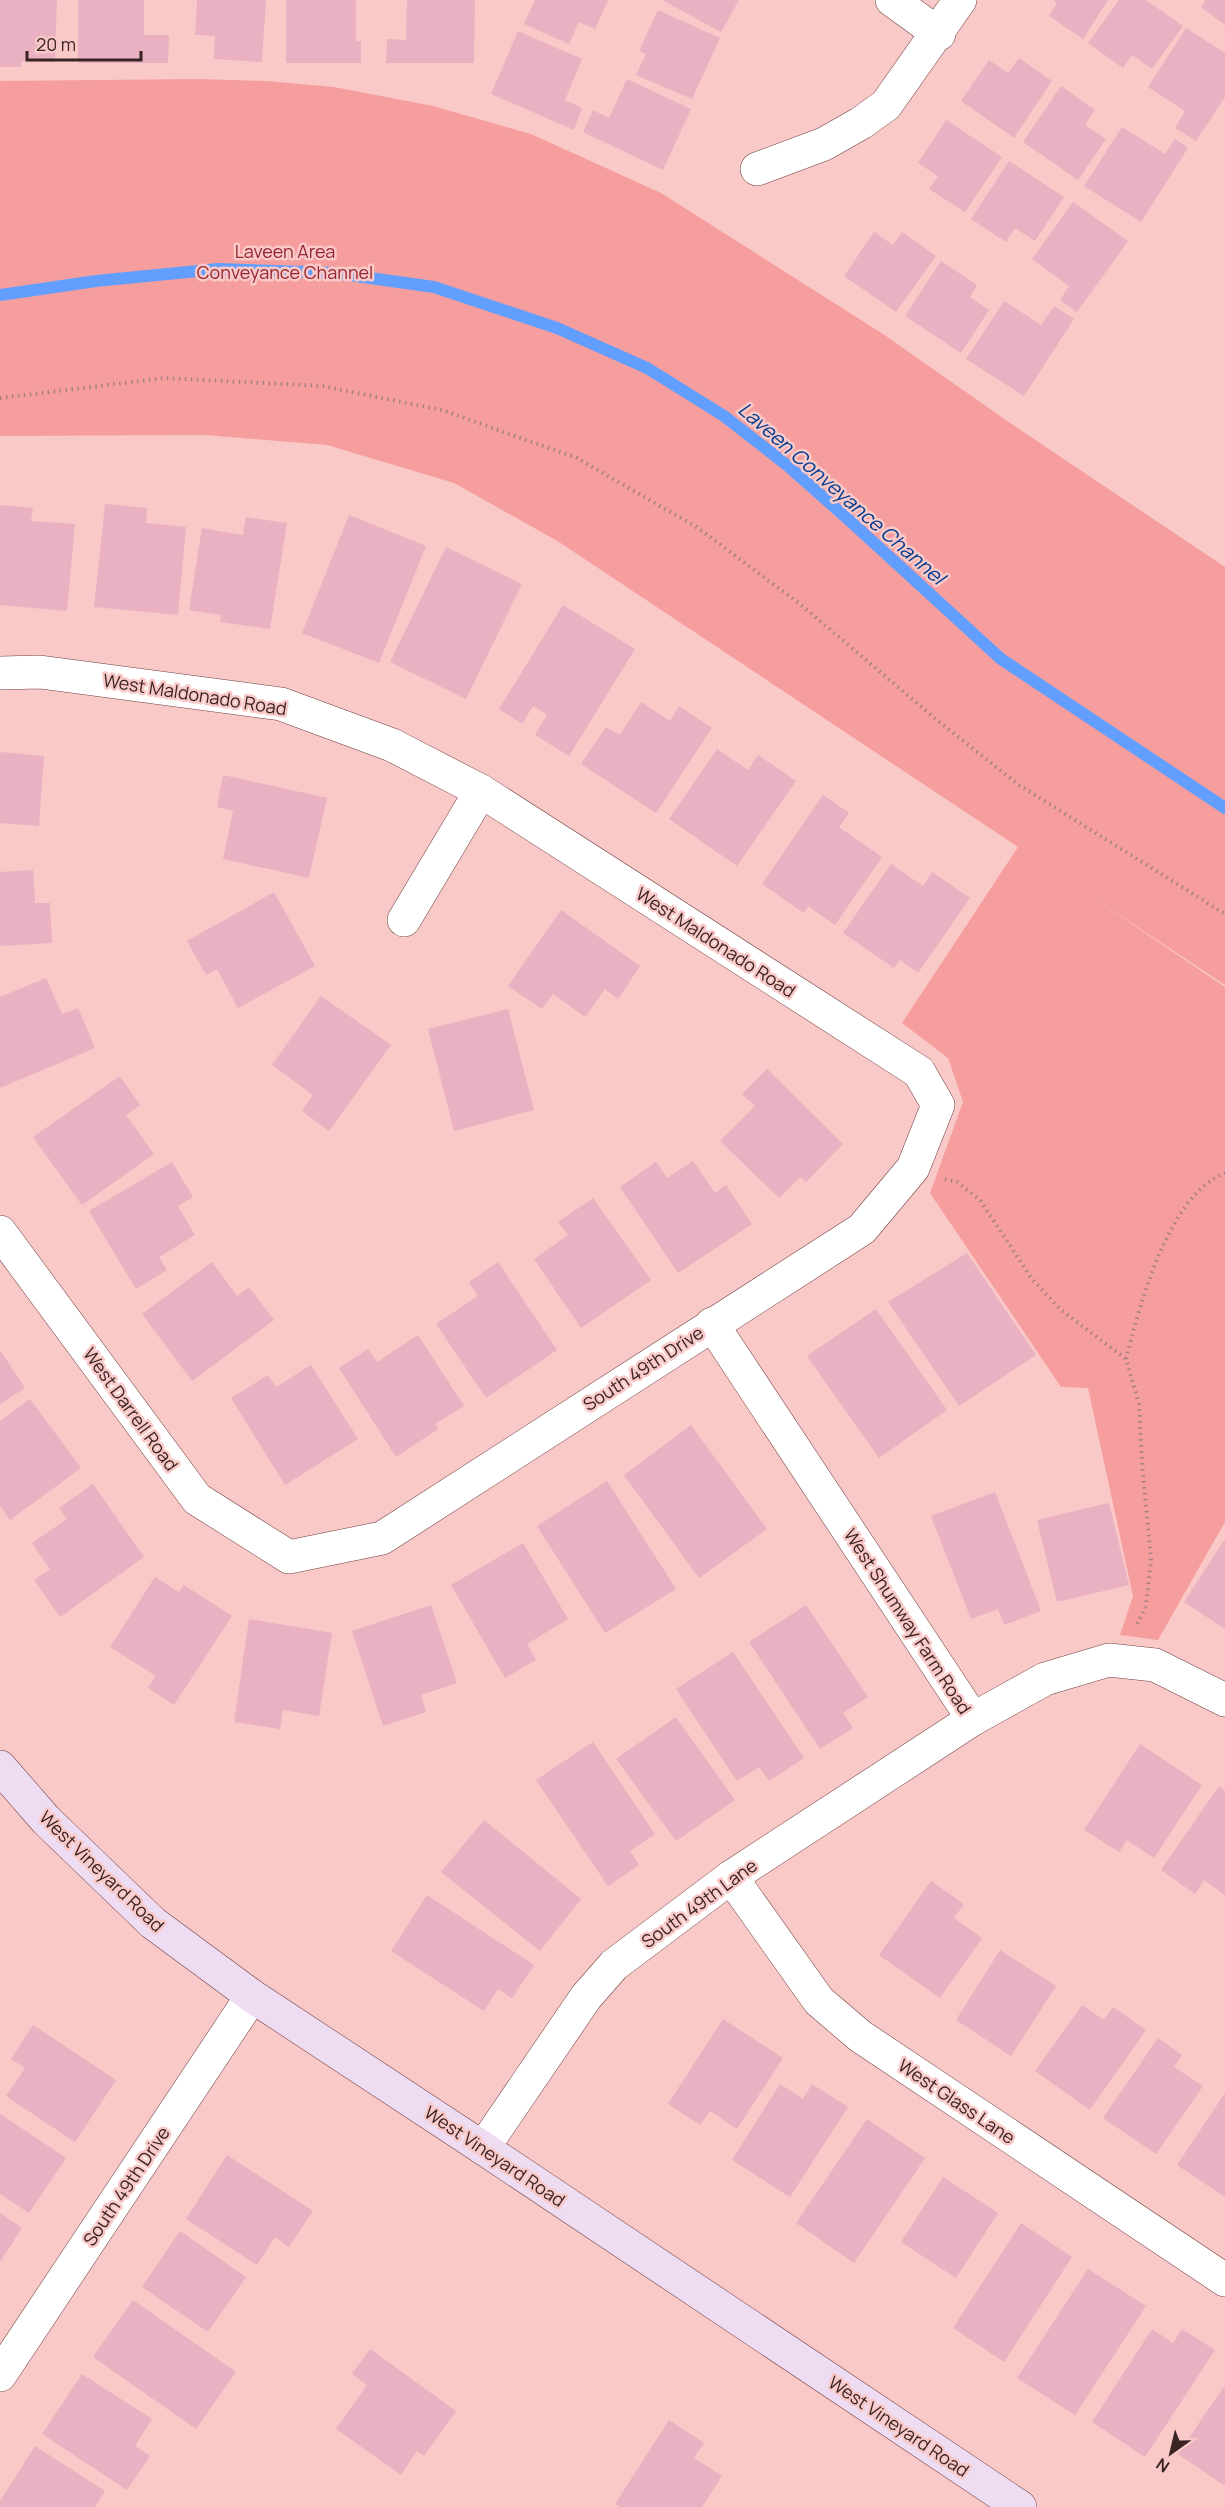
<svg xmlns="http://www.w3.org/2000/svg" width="1225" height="2507" viewBox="0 0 1225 2507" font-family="Manrope,sans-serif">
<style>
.green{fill:#f69e9e}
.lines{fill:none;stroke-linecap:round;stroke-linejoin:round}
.stream{stroke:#629efe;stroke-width:12}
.building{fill:#e9b1c1}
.street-casing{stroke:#703f40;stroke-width:34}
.secondary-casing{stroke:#703f40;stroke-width:34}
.path{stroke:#a68181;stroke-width:4;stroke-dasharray:1.5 4.5;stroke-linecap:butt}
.street{stroke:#fff;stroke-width:33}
.secondary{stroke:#eedcf3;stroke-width:33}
.labels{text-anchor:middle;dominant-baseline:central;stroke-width:5;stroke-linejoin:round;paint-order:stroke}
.park-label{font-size:18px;fill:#962532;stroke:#f9c9c8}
.street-label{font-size:18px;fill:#392323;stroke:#f9c9c8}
.water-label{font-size:20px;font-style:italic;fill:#043d90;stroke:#f9c9c8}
</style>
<rect width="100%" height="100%" fill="#f9c9c8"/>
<path class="green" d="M198 79 266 81 334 87 433 106 531 134 661 193 883 334 1013 425 1225 567V985L1088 894 1225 987V1522L1158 1640 1120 1635 1133 1596 1088 1388 1061 1387 930 1193 963 1102 948 1058 902 1023 1018 847 559 542 454 483 327 445 205 435 0 436V81Z"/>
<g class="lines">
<path class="stream" d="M0 295 96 281 218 269 334 273 434 287 557 328 647 368 724 416 788 466 849 520 1001 659 1225 808"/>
</g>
<g class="building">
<path d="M0 0H57L55 62 21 61V67H0Z"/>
<path d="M78 0H144V35H169L168 63H78Z"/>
<path d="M197 0H266L262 62 214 59 215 36 195 35Z"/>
<path d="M286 0H356V41H361V63H286Z"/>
<path d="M407 0H475L474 63H386L387 39 406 40Z"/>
<path d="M535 0H608L595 29 579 22 569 44 524 24Z"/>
<path d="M662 0H739L721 32Z"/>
<path d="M1053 0H1108L1083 39 1049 16 1057 3Z"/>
<path d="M1119 0H1146L1183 26 1152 69 1132 55 1123 68 1088 43Z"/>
<path d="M1206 0H1225V25L1201 7Z"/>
<path d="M658 10 720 38 692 99 636 75 646 54 639 51Z"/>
<path d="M1186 28 1225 53V97L1196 141 1175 128 1185 111 1148 87Z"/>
<path d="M518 31 582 59 565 100 582 108 574 130 491 94Z"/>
<path d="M1019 58 1052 81 1014 138 961 101 989 60 1008 73Z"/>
<path d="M627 79 691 109 663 170 583 132 593 110 609 118Z"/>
<path d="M1061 86 1095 110 1085 125 1106 139 1078 180 1023 142Z"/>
<path d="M946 120 1002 157 965 212 929 189 938 176 918 163Z"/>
<path d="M1122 127 1165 154 1175 139 1188 148 1141 222 1084 186Z"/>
<path d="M1009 161 1064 197 1035 241 1015 228 1006 242 971 219Z"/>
<path d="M1073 202 1128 241 1077 312 1060 300 1069 286 1032 259Z"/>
<path d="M874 232 893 245 902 232 936 256 896 312 844 276Z"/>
<path d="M941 261 977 285 970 297 989 310 961 353 905 316Z"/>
<path d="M1004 301 1041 325 1054 306 1074 319 1024 396 966 359Z"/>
<path d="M105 504 147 508 146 523 186 527 178 615 94 607Z"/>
<path d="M0 505 33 508 31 521 75 524 67 611 0 605Z"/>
<path d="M349 515 426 546 379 663 302 633Z"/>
<path d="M246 517 287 523 270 629 220 622 221 615 189 610 202 528 243 535Z"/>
<path d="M446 547 522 584 466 699 390 662Z"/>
<path d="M563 605 635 649 569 756 535 735 547 715 533 706 522 724 499 709Z"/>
<path d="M641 702 670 721 679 706 712 728 656 813 581 764 606 727 620 735Z"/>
<path d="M717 749 748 770 758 755 796 781 737 866 669 819Z"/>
<path d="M0 752 44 756 39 826 0 823Z"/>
<path d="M223 775 327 798 309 878 223 859 233 811 217 807Z"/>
<path d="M823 795 849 813 839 827 882 857 835 925 808 906 804 913 762 884Z"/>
<path d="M891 864 923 886 932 872 970 898 918 973 900 960 894 968 843 933Z"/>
<path d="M33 870 35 903H50L52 943 0 946V872Z"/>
<path d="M274 892 315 966 238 1008 217 969 206 975 187 941Z"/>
<path d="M561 910 640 966 618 999 605 989 585 1017 553 994 542 1009 508 986Z"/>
<path d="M46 978 62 1014 78 1008 95 1048 0 1088V997Z"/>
<path d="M321 996 391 1045 329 1131 302 1111 313 1095 272 1065Z"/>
<path d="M508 1009 534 1110 454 1131 428 1029Z"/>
<path d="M767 1069 843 1144 806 1182 800 1177 779 1198 720 1141 755 1106 742 1094Z"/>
<path d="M120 1076 140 1105 126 1115 154 1154 82 1205 33 1137Z"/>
<path d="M693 1161 715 1193 726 1185 752 1224 678 1273 620 1187 656 1162 667 1178Z"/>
<path d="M172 1162 193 1197 178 1206 195 1235 159 1257 167 1270 136 1289 89 1211Z"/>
<path d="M593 1198 651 1280 581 1328 534 1259 568 1235 558 1222Z"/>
<path d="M967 1253 1036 1355 959 1406 888 1302Z"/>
<path d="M212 1262 237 1296 249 1287 274 1320 192 1381 142 1314Z"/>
<path d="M498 1262 557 1350 486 1398 436 1324 478 1296 469 1282Z"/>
<path d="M876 1309 947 1410 879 1458 807 1356Z"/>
<path d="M418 1335 464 1406 435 1424 438 1429 396 1457 339 1368 368 1349 377 1362Z"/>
<path d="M0 1350 25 1388 0 1404Z"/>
<path d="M311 1365 358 1439 285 1485 231 1398 268 1375 276 1387Z"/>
<path d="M30 1399 81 1468 10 1520 0 1506V1421Z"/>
<path d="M691 1425 767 1529 699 1578 624 1475Z"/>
<path d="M607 1481 676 1589 605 1633 537 1526Z"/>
<path d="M93 1484 144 1557 60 1617 34 1580 50 1569 32 1543 67 1519 59 1508Z"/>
<path d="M995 1492 1041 1611 1004 1625 998 1609 971 1619 931 1516Z"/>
<path d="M1109 1503 1129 1585 1057 1602 1037 1520Z"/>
<path d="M1225 1539V1629L1184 1602Z"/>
<path d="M523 1543 568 1619 527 1644 536 1660 505 1678 451 1585Z"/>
<path d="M155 1577 179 1592 184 1585 232 1616 174 1705 148 1688 156 1676 110 1647Z"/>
<path d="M431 1605 457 1683 421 1695 426 1712 383 1726 352 1631Z"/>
<path d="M806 1605 868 1697 843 1713 853 1728 820 1749 749 1642Z"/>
<path d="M249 1619 332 1633 319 1716 283 1710 280 1729 234 1722Z"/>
<path d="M733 1652 804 1758 769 1781 759 1767 737 1781 676 1689Z"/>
<path d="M676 1717 735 1800 676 1841 616 1759Z"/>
<path d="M593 1742 655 1834 630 1851 639 1865 608 1886 536 1780Z"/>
<path d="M1140 1744 1202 1785 1154 1858 1127 1840 1119 1852 1084 1830Z"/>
<path d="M1219 1786 1225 1791V1895L1204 1880 1195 1894 1161 1870Z"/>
<path d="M484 1820 581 1899 540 1951 441 1872Z"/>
<path d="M931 1881 964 1904 954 1918 982 1938 940 1998 879 1955Z"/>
<path d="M427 1895 534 1965 512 1998 498 1989 484 2011 391 1951Z"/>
<path d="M1000 1950 1056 1986 1011 2056 956 2020Z"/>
<path d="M1082 2005 1104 2020 1113 2007 1146 2030 1090 2110 1035 2071Z"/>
<path d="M723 2019 783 2058 737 2129 710 2111 700 2125 668 2104Z"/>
<path d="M33 2025 116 2080 75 2142 6 2096 25 2068 11 2059Z"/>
<path d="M1158 2038 1182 2055 1174 2067 1203 2086 1156 2154 1103 2118Z"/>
<path d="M780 2084 803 2099 812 2084 848 2107 790 2197 732 2160Z"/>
<path d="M1225 2093V2197L1177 2165Z"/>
<path d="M0 2114 66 2158 29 2213 0 2194Z"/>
<path d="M867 2119 925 2158 854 2263 796 2223Z"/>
<path d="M227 2155 313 2211 289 2247 275 2237 257 2265 186 2219Z"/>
<path d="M943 2177 998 2213 956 2278 901 2242Z"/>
<path d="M0 2213 22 2228 0 2262Z"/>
<path d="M1021 2223 1072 2257 1004 2362 953 2328Z"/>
<path d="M180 2231 246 2277 208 2332 142 2287Z"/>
<path d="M1088 2269 1146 2306 1075 2415 1017 2378Z"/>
<path d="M133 2300 236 2372 196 2429 93 2357Z"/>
<path d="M1152 2329 1173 2343 1182 2329 1215 2350 1145 2457 1092 2422Z"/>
<path d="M370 2349 456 2411 424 2456 417 2451 401 2475 336 2429 367 2385 352 2374Z"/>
<path d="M82 2374 152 2419 135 2446 150 2456 127 2490 42 2434Z"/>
<path d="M1225 2385V2486L1178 2454Z"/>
<path d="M669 2420 704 2443 694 2458 722 2476 702 2507H620L615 2504Z"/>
<path d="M35 2446 105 2491 95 2507H0V2501Z"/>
</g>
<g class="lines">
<g class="street-casing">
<g id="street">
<path d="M892 0 939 34"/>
<path d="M757 169 824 144 861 123 886 105 960 0"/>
<path d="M0 673 40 672 281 704 392 745 481 791 919 1072 938 1105 913 1168 862 1229 382 1538 289 1557 197 1499 0 1232"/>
<path d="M404 920 481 791"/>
<path d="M712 1324 973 1719"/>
<path d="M731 1877 819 2001 860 2036 1225 2280"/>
<path d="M483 2148 586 1997 614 1965 731 1877 973 1719 1045 1679 1109 1660 1155 1665 1225 1700"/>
<path d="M0 2375 252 1996"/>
</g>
</g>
<g class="secondary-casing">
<path id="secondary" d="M0 1767 46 1820 153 1923 252 1996 483 2148 1020 2507"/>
</g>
<g class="path">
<path d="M0 398 165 378 322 386 442 410 577 458 698 528 800 604 938 721 1019 785 1225 914"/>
<path d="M945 1179 957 1182 980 1200 1032 1279 1061 1310 1126 1359 1139 1404 1142 1462 1151 1560 1146 1606 1136 1627"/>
<path d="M1126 1359C1140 1305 1168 1195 1225 1173"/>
</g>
<use href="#street" class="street"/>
<use href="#secondary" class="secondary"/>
</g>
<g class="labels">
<g class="park-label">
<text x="285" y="251">Laveen Area<tspan x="285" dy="21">Conveyance Channel</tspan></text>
</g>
<g class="street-label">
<text transform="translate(195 694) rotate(9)">West Maldonado Road</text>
<text transform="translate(716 942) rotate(33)">West Maldonado Road</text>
<text transform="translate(643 1368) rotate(-33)">South 49th Drive</text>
<text transform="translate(131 1409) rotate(54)">West Darrell Road</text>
<text transform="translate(908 1621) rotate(57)">West Shumway Farm Road</text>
<text transform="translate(102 1871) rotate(44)">West Vineyard Road</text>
<text transform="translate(699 1903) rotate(-36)">South 49th Lane</text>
<text transform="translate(957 2101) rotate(34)">West Glass Lane</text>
<text transform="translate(495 2156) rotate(34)">West Vineyard Road</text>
<text transform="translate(126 2186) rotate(-56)">South 49th Drive</text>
<text transform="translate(899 2426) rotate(34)">West Vineyard Road</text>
</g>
<g class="water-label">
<text transform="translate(842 493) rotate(41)">Laveen Conveyance Channel</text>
</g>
</g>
<g transform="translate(1171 2453) rotate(214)" stroke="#f9c9c8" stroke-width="4.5" paint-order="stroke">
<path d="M0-4.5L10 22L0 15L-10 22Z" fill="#392323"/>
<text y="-9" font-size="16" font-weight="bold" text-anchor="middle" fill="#392323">N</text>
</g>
<path d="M27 51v9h114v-9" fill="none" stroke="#392323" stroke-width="3"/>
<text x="36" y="51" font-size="18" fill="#392323" stroke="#f9c9c8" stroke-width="4.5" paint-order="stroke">20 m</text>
</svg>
